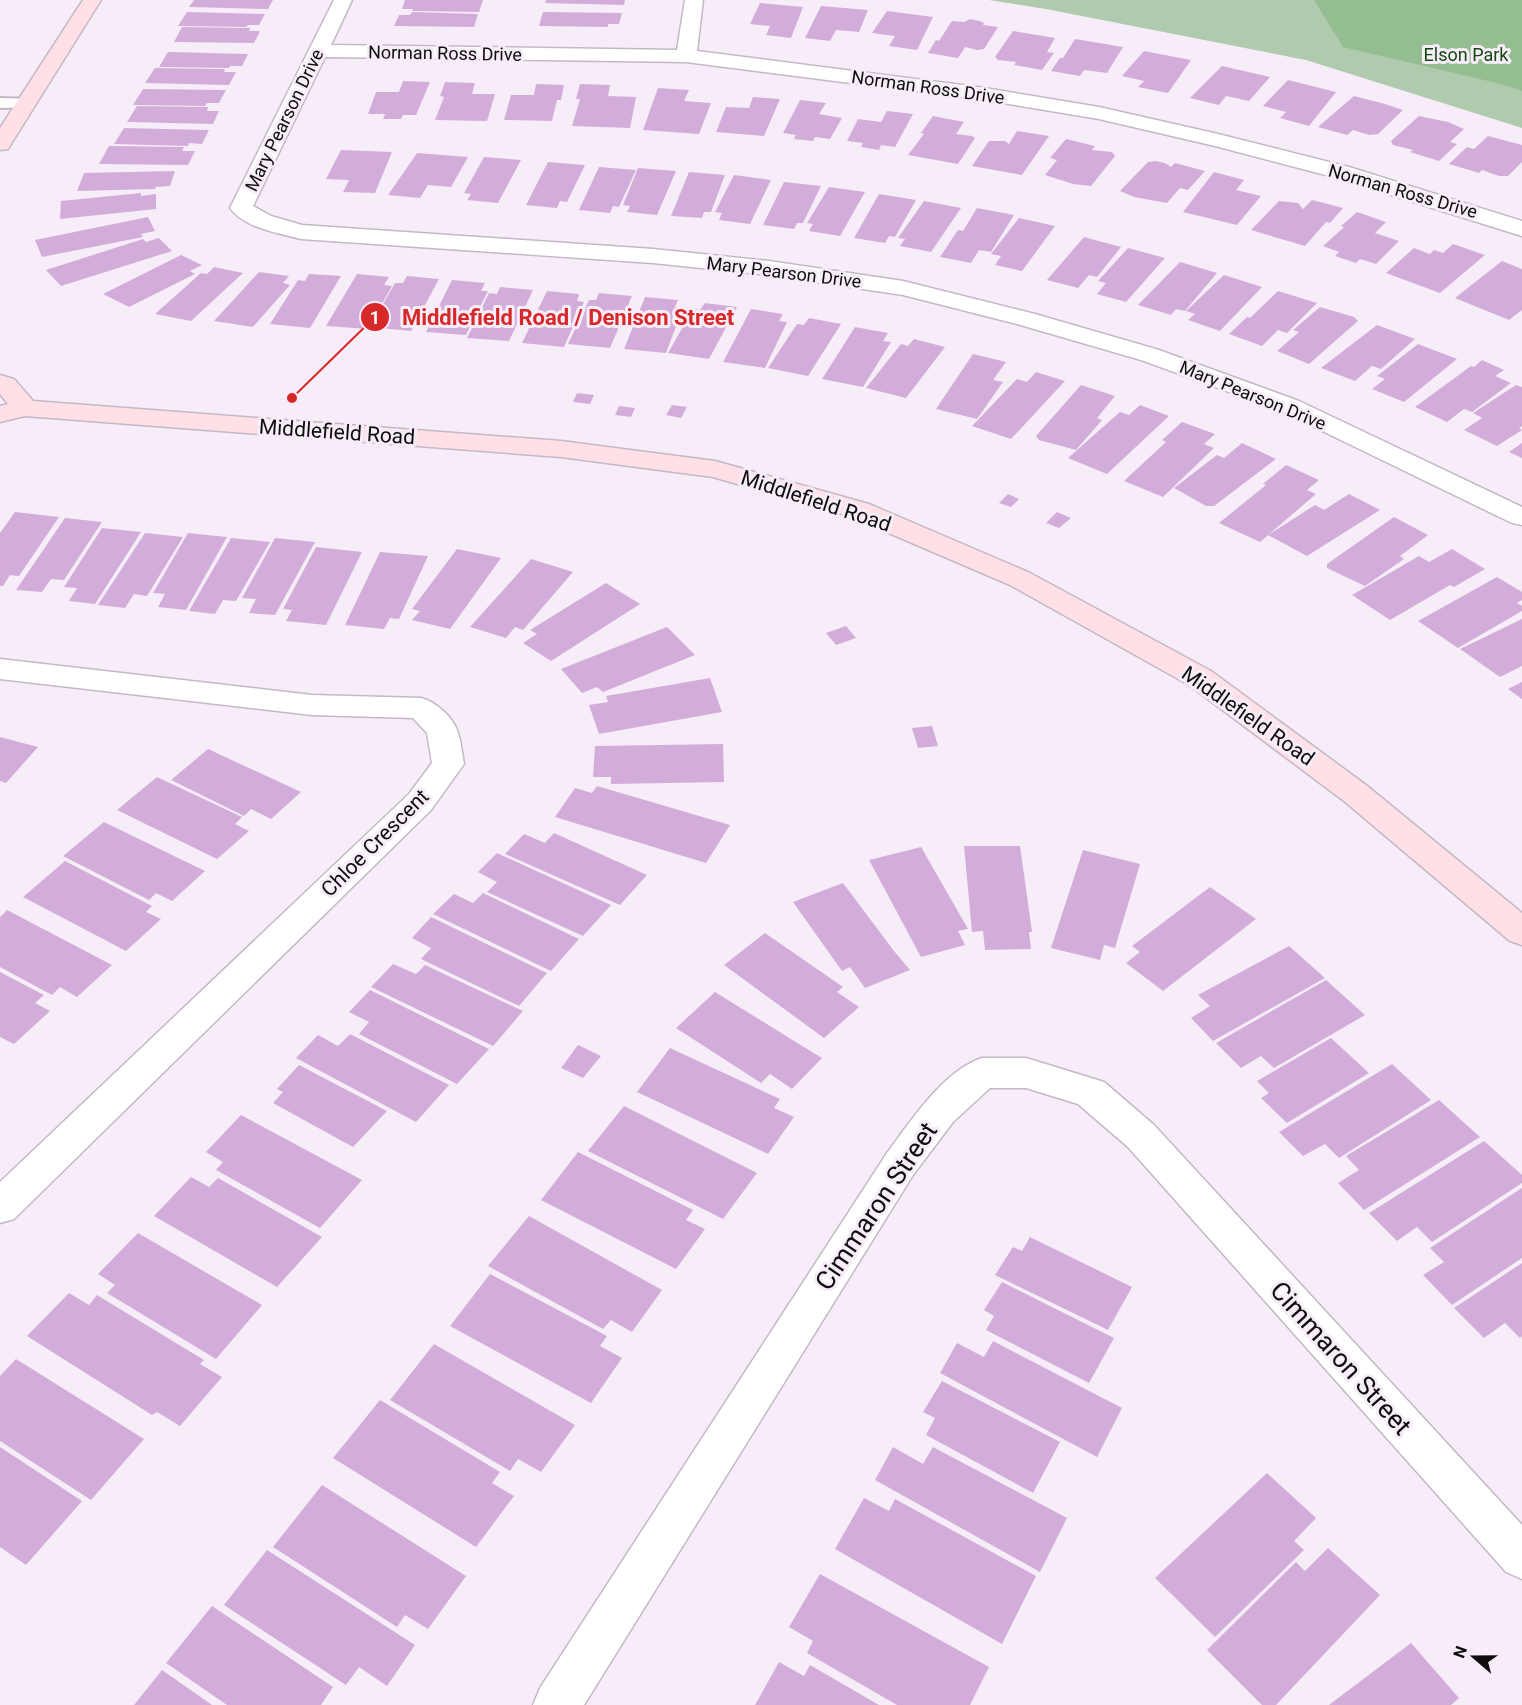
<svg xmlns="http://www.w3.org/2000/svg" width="1522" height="1705" viewBox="0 0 1522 1705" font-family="Roboto,sans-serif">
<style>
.green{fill:#b0caae}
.forest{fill:#95bd92}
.building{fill:#d3add9}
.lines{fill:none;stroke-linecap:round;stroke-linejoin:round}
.lane-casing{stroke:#c3b9c5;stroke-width:4}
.street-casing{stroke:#c3b9c5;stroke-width:3}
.secondary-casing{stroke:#c3b9c5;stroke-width:3}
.lane{fill:#fff;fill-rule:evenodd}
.street{fill:#fff;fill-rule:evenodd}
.secondary{fill:#ffe0e6;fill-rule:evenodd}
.labels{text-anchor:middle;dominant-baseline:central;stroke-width:6;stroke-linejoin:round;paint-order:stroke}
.far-street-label{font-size:18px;fill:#100c10;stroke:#f7edf9}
.far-park-label{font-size:18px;fill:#124911;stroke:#f7edf9}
.street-label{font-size:21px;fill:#100c10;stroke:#f7edf9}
.near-street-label{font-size:26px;fill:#100c10;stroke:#f7edf9}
.leader{fill:none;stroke:#d62828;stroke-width:2}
.callout-dot{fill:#d62828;stroke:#f7edf9;stroke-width:2}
.mark-label{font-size:18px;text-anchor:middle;font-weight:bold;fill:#fff}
.callout-label{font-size:22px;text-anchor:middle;font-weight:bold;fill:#d62828;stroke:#f7edf9;stroke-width:6;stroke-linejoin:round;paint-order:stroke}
</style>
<rect width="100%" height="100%" fill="#f7edf9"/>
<path class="green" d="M989 0H1522V128L1306 60 1046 9Z"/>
<path class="forest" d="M1314 0H1522V91L1501 84 1343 47Z"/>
<g class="building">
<path d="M194 0H273L268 9 189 7Z"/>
<path d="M405 0H483L479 12 412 11 413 9H402Z"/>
<path d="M546 0H625L624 5 545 3Z"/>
<path d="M760 3 803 7 791 38 766 35 770 26 750 24Z"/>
<path d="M821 6 868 10 859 32 836 30 830 41 805 38Z"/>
<path d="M887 11 933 17 917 50 889 46 895 36 872 33Z"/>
<path d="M187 12 265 14 259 25H248L246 27 178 26Z"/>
<path d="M412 12 478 14 474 27 394 26 399 15H410Z"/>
<path d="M543 12 622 13 619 24H608V27L539 26Z"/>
<path d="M970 19 980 21 984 23 983 25 998 27 984 49 977 50 965 47 958 58 928 53 936 40 939 41 952 21 964 22Z"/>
<path d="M182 27 250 28 249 31H260L254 43 174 42Z"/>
<path d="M1013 31 1055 38 1047 52 1054 53 1042 70 1014 65 1016 62 998 60 995 57Z"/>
<path d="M1075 39 1123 47 1107 73 1084 70 1080 76 1051 71 1060 58H1063Z"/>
<path d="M1144 51 1191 60 1168 93 1138 87 1144 81 1122 76Z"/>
<path d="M168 52 248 54 242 66H230L229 68 159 67Z"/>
<path d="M1222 66 1270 77 1249 101 1226 96 1219 105 1190 98Z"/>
<path d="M155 68 225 69 224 72H236L229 85 145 83Z"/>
<path d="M1288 80 1336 92 1309 126 1280 118 1286 112 1263 106Z"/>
<path d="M403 81 430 82 416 115H403L401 119H383L385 114H368L376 92H399Z"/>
<path d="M445 82 475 83 472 94H495L487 121 435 120 444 97 440 96Z"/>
<path d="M536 84 564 85 561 100H557L552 121 504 120 511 95H534Z"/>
<path d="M580 84 610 85 608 96 636 97 630 128 572 126 580 99H576Z"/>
<path d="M658 88 689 90 684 101 711 103 699 134 643 130Z"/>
<path d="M143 89 226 90 219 103H207L205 106 133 105Z"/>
<path d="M1354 96 1385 104 1403 110 1378 134 1369 135 1353 130 1347 135 1318 127Z"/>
<path d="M753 97 780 99 764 136 716 132 726 107 749 108Z"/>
<path d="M800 100 826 103 819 114 842 118 830 139 815 137 813 141 794 139 796 135 783 133Z"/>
<path d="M137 106 208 107 207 111H219L213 124 127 122Z"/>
<path d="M887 111 913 114 895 147 881 145 879 150 861 147 863 143 847 141 858 119 881 122Z"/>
<path d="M933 116 964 122 956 134 972 136 975 138 958 164 908 155 924 134 921 133Z"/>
<path d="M1419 116 1448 122 1464 129 1450 142 1457 144 1439 161 1410 152 1413 150 1393 145 1391 141Z"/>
<path d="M124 128 209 130 202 144 189 143 188 146 114 144Z"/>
<path d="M1017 131 1049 136 1022 175 972 166 989 141H1005L1009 144Z"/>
<path d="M1488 136 1522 145V162L1508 176H1499L1482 170 1479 173 1449 164 1467 147 1474 149Z"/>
<path d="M1066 139 1095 146 1092 150 1112 152 1115 156 1091 186 1073 184 1045 175 1057 160 1050 158Z"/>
<path d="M109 146 184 147 182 151H195L188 165 99 164Z"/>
<path d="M341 150 392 152 375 193 343 192 349 180 326 179Z"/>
<path d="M417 153 468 157 451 187 428 185 420 198 388 195Z"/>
<path d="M484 157 521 160 498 203 467 200 471 194 464 193Z"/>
<path d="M1155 161 1165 163 1171 167 1175 163 1205 171 1188 190 1180 188 1167 203 1134 197 1120 191 1148 162Z"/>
<path d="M548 162 585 165 567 202 560 201 557 208 526 205Z"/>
<path d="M599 167 636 170 619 207 613 206 610 213 579 210Z"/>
<path d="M638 168 676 171 657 215 627 212 630 206 623 205Z"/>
<path d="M175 171 170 186 156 187 155 189 77 191 84 173Z"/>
<path d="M689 172 725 175 711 212H704L702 218 671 216Z"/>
<path d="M1214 172 1244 180 1236 190 1261 196 1237 225 1183 212Z"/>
<path d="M734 175 771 180 750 224 719 220 722 213 715 212Z"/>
<path d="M784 182 821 186 803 223H797L794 229 763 225Z"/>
<path d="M829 187 865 192 840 236 809 231 813 224 807 223Z"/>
<path d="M141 193V196L156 194V209L60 219 61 201Z"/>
<path d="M879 194 916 200 895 237 889 236 885 243 854 238Z"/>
<path d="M1312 200 1343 208 1330 223 1326 222 1305 246 1251 230 1279 201 1298 203 1303 209Z"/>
<path d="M924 201 961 208 931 252 900 246 905 239 898 238Z"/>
<path d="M977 208 1014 215 991 252 979 250 971 263 940 257 958 230 963 231Z"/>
<path d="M1357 212 1386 222 1375 233 1399 241 1376 264 1360 259 1356 263 1335 256 1339 252 1323 246 1344 227 1341 226Z"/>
<path d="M148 217 155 231 141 234 143 237 42 257 35 240Z"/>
<path d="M1019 218 1055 226 1022 271 995 265 1001 256 991 254Z"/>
<path d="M1084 237 1121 247 1097 277 1089 275 1078 288 1047 280Z"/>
<path d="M159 238 172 251 61 286 46 270 143 239 146 242Z"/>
<path d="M1453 244 1485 255 1440 293 1386 273 1414 248 1430 254 1434 250 1443 253Z"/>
<path d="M1128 248 1165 258 1126 302 1097 294 1106 283 1098 281Z"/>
<path d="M181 255 202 265 190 271 195 274 129 307 103 294Z"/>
<path d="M1502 261 1522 269V310L1509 320 1455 298Z"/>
<path d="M1180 262 1217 273 1185 311 1176 309 1171 315 1138 305Z"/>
<path d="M214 267 243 273 191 321 155 314 201 273 207 274Z"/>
<path d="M259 272 289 276 283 283 290 285 253 327 214 321Z"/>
<path d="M309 274 341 276 310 328 270 324 298 280 305 281Z"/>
<path d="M357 274 389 277 384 285 392 286 368 329 326 326Z"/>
<path d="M1224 275 1262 287 1220 331 1188 320 1195 314 1186 311Z"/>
<path d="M407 276 439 279 411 331 370 327 395 283H403Z"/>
<path d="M452 280 485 283 481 291H488L466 335 426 332Z"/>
<path d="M500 287 533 290 509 341 467 338 489 293 497 294Z"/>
<path d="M547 291 579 294 577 301 584 302 564 347 522 343Z"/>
<path d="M1278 291 1317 303 1287 333 1278 330 1262 346 1229 334 1247 317 1250 318Z"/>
<path d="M599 293 632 296 610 348 568 344 589 300H596Z"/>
<path d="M645 297 678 300 675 307 683 308 666 353 624 349Z"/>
<path d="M705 303 737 307 709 359 668 353 693 309 700 310Z"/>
<path d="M1320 307 1354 317 1358 321 1309 364 1277 351 1299 332 1293 330Z"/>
<path d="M751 309 783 314 779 321 787 322 765 368 723 362Z"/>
<path d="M809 318 841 324 808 376 768 368 797 324 804 325Z"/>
<path d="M1377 325 1415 339 1381 369 1372 366 1355 381 1321 368Z"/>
<path d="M855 327 888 333 883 341 891 342 863 387 822 379Z"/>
<path d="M914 339 945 347 906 398 866 388 901 344 908 346Z"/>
<path d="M1418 344 1457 359 1404 402 1372 389 1385 379 1377 376Z"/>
<path d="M973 354 1006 362 993 380 1003 382 977 419 936 409Z"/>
<path d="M1482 360 1504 370 1495 376 1511 383 1472 412 1464 409 1447 422 1415 407 1471 366 1474 367Z"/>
<path d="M1036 372 1065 381 1011 439 972 426 1017 379 1027 382Z"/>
<path d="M1081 385 1115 396 1097 418 1102 420 1076 450 1039 440 1036 436Z"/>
<path d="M1516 385 1522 387V426L1519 428 1522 430 1497 446 1464 430 1482 418 1473 413Z"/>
<path d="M577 393 594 395 590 404 573 402Z"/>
<path d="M672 405 687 407 681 418 666 415Z"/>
<path d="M1140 405 1169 416 1107 474 1068 458 1120 412 1129 415Z"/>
<path d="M619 406 635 408 631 417 615 415Z"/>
<path d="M1182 422 1215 434 1204 444 1214 448 1163 497 1124 481 1166 442 1162 440Z"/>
<path d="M1242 443 1276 459 1214 506H1206L1174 488 1217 455 1224 458Z"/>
<path d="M1522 443V458L1509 452Z"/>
<path d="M1286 465 1319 480 1307 490 1316 494 1260 542 1219 523 1266 485 1263 484Z"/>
<path d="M1008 494 1019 499 1011 507 999 503Z"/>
<path d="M1349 494 1380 510 1307 556 1268 535 1315 505 1324 510Z"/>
<path d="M15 512 59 517 19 576 10 575 3 586H0V533Z"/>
<path d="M1057 512 1071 518 1059 528 1046 523Z"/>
<path d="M1394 517 1428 535 1400 556 1404 559 1365 586 1327 568V564Z"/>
<path d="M65 518 102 522 64 580 51 579 42 592 16 590Z"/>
<path d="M102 528 141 532 95 604 69 601 77 588 64 587Z"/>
<path d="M145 533 183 537 147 596 134 594 125 608 98 605Z"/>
<path d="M188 533 227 537 186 610 158 607 165 594 153 593Z"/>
<path d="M231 538 270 542 236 601 223 600 215 614 189 611Z"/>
<path d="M275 538 315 542 275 615 249 613 256 599 242 598Z"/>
<path d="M316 547 362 552 326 625 286 621 292 610 283 609Z"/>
<path d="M457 549 501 558 450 629 412 620 420 611 412 609Z"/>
<path d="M1452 549 1485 569 1454 587 1450 585 1390 620 1352 595 1419 556 1429 562Z"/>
<path d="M380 552 428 556 399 619 390 618 384 629 345 625Z"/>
<path d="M531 559 573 572 523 630 515 627 506 638 470 627Z"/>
<path d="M1497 577 1522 592V600L1517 603 1522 606V611L1458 648 1418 621Z"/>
<path d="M606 583 640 604 551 661 523 643 537 634 530 630Z"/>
<path d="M1522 619V666L1500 677 1460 649Z"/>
<path d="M846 626 856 638 836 645 826 633Z"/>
<path d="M667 627 695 655 603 692 597 687 582 693 561 669Z"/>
<path d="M710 678 722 712 599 734 589 705 608 702 606 696Z"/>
<path d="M1522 682V699L1508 689Z"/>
<path d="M932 726 938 746 918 748 912 728Z"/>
<path d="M0 737 38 747 6 783 0 781Z"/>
<path d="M723 744 724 782 611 784V777H593L595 746Z"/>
<path d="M208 749 301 792 271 819 251 809 244 816 171 780Z"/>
<path d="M157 777 242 817 235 824 249 831 217 859 117 810Z"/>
<path d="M597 786 730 825 706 863 555 817 575 788 592 793Z"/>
<path d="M104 822 205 871 172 901 156 893 149 900 63 856Z"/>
<path d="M554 833 647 875 620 905 505 854 524 834 545 843Z"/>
<path d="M964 846H1020L1032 932H1029L1031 949 985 950 983 931 972 932Z"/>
<path d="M921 847 968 929 958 931 965 945 921 957 869 860Z"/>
<path d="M1083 850 1140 864 1115 948 1104 945 1100 960 1051 948Z"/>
<path d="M497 853 611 905 583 936 487 892 497 882 478 872Z"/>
<path d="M65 861 152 906 146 912 161 919 126 951 23 897Z"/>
<path d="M843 883 894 951 910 970 865 988 850 967 842 971 793 902Z"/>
<path d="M1210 887 1256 919 1163 991 1126 963 1140 952 1132 946Z"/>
<path d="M483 893 579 939 551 971 433 914 454 894 473 903Z"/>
<path d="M7 910 112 965 77 997 60 987 52 995 0 967V917Z"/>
<path d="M431 917 547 973 519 1006 421 959 431 948 412 938Z"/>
<path d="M765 933 843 987 837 992 859 1007 824 1038 724 965Z"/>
<path d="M1289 946 1325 978 1213 1041 1191 1018 1210 1006 1198 995Z"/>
<path d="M393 964 416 974 425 965 523 1011 493 1046 371 987Z"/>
<path d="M0 972 44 995 35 1003 50 1011 14 1044 0 1037Z"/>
<path d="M1326 980 1365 1015 1274 1068 1261 1056 1241 1068 1216 1043Z"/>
<path d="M370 990 489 1049 457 1084 359 1034 369 1022 349 1012Z"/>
<path d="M715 992 799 1044 822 1058 792 1089 770 1074 761 1083 676 1028Z"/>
<path d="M350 1034 449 1085 416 1122 296 1058 318 1035 338 1046Z"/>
<path d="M1331 1038 1369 1073 1287 1123 1261 1098 1269 1093 1257 1081Z"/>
<path d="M578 1045 601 1056 583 1078 561 1068Z"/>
<path d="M670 1048 780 1099 774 1108 794 1117 768 1154 637 1092Z"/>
<path d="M1392 1064 1431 1100 1339 1158 1325 1144 1303 1156 1279 1132Z"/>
<path d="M299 1065 387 1111 353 1147 273 1103 283 1092 277 1089Z"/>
<path d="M1439 1100 1480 1137 1364 1210 1338 1183 1359 1170 1346 1156Z"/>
<path d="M624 1106 757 1173 723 1219 588 1151Z"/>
<path d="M241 1115 362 1180 320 1228 216 1170 223 1162 206 1152Z"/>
<path d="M1484 1141 1522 1175V1183L1432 1242 1417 1227 1397 1241 1369 1213Z"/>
<path d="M578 1152 693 1210 686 1220 705 1229 676 1269 541 1200Z"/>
<path d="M191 1177 209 1187 218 1178 322 1237 277 1287 154 1216Z"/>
<path d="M1522 1188V1258L1452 1305 1423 1275 1444 1262 1430 1248Z"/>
<path d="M529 1216 662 1290 632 1332 611 1320 603 1329 488 1266Z"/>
<path d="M138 1233 262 1305 216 1359 107 1293 115 1285 98 1274Z"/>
<path d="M1030 1237 1132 1287 1108 1330 995 1275 1013 1247 1022 1251Z"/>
<path d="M1522 1263V1336L1520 1338 1505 1323 1484 1338 1454 1308Z"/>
<path d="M490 1274 607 1336 600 1346 622 1358 591 1403 450 1326Z"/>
<path d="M1002 1282 1114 1338 1089 1383 986 1330 994 1316 984 1310Z"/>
<path d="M69 1293 89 1305 97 1295 204 1360 200 1364 222 1377 180 1426 157 1412 152 1415 27 1336Z"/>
<path d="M993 1341 1122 1408 1097 1457 940 1373 957 1343 984 1357Z"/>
<path d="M434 1344 575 1425 541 1472 518 1459 510 1471 390 1400Z"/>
<path d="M16 1359 144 1439 91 1500 0 1441V1376Z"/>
<path d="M942 1381 1060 1442 1033 1493 926 1435 935 1418 923 1412Z"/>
<path d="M380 1400 500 1472 492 1483 514 1496 476 1547 333 1458Z"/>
<path d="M0 1447 82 1501 26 1565 0 1547Z"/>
<path d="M893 1447 923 1464 933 1447 1067 1518 1040 1572 875 1480Z"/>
<path d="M1267 1473 1316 1518 1294 1541 1304 1550 1215 1637 1155 1578Z"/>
<path d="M322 1485 466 1576 428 1629 405 1615 397 1627 273 1547Z"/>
<path d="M864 1498 889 1511 895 1499 1036 1576 1002 1644 835 1549Z"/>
<path d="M1328 1548 1380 1595 1276 1705H1262L1207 1650 1296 1562 1305 1571Z"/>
<path d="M267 1550 415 1645 387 1686 359 1667 346 1685 224 1605Z"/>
<path d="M820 1574 989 1667 970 1705H897L807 1653 813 1641 789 1627Z"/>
<path d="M212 1606 333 1687 321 1705H227L166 1663Z"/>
<path d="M1411 1643 1459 1698 1451 1705H1329Z"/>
<path d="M779 1662 804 1676 810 1665 879 1705H755Z"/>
<path d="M162 1670 212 1705H134Z"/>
</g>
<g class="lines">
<g class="lane-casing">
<path id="lane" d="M0 98 32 99 35 103 32 107 0 108Z"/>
</g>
<g class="street-casing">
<g id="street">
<path d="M334 0H352L331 45 677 50 685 0H703L697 51 985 88 1099 107 1218 134 1349 167 1522 221V236L1333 177 1215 146 1099 119 985 100 686 62 325 57 253 206 271 216 302 225 653 249 769 261 903 281 1035 314 1159 350 1299 401 1522 507V525L1512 523 1281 411 1141 360 1017 324 903 295 769 275 653 263 301 239C279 233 244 228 230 208Z"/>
<path d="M0 659 312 695 421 698C434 701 452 716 457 730 461 740 462 753 464 764L431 810 14 1219 0 1223V1182L409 794 432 763 427 733 413 718 312 715 0 679Z"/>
<path d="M982 1058H1026L1104 1082 1154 1125 1522 1525V1579L1506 1572 1128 1147 1078 1104 1026 1088H990L953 1122 913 1175 584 1705H533L540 1688 887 1153C911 1121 943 1071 982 1058Z"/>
</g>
</g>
<g class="secondary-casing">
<g id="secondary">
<path d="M83 0H101L11 144 8 149 0 150V128Z"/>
<path d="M0 375 14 379 33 401 561 441 715 461 869 504 1030 573 1211 671 1366 785 1522 913V945L1510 941 1344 801 1189 685 1010 585 849 516 713 477 561 457 25 416 0 422V406L8 404 0 394Z"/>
</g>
</g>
<use href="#lane" class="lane"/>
<use href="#street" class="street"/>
<use href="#secondary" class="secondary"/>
</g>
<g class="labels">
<g class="far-street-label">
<text transform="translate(445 53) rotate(1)">Norman Ross Drive</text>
<text transform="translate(928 87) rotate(8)">Norman Ross Drive</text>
<text transform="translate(284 120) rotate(-64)">Mary Pearson Drive</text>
<text transform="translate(1403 191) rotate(16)">Norman Ross Drive</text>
<text transform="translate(784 272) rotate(7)">Mary Pearson Drive</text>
<text transform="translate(1253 395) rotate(22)">Mary Pearson Drive</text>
</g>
<g class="far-park-label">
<text x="1466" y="54">Elson Park</text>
</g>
<g class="street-label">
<text transform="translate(337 432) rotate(4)">Middlefield Road</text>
<text transform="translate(816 501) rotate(18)">Middlefield Road</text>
<text transform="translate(1248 716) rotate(35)">Middlefield Road</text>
<text transform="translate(375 843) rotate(-45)">Chloe Crescent</text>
</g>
<g class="near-street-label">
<text transform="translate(876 1206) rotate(-56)">Cimmaron Street</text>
<text transform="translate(1341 1358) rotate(48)">Cimmaron Street</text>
</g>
</g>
<path class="leader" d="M292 398L375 317"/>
<g class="callout-dot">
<circle cx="292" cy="398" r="6"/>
<circle cx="375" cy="317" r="15"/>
</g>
<g class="mark-label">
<text x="375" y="324">1</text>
</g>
<g class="callout-label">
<text x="568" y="325">Middlefield Road / Denison Street</text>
</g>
<g transform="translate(1474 1657) rotate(290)" stroke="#f7edf9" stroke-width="4.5" paint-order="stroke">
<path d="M0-4.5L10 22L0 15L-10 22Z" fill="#100c10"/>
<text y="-9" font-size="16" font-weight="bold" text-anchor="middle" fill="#100c10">N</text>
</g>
</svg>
